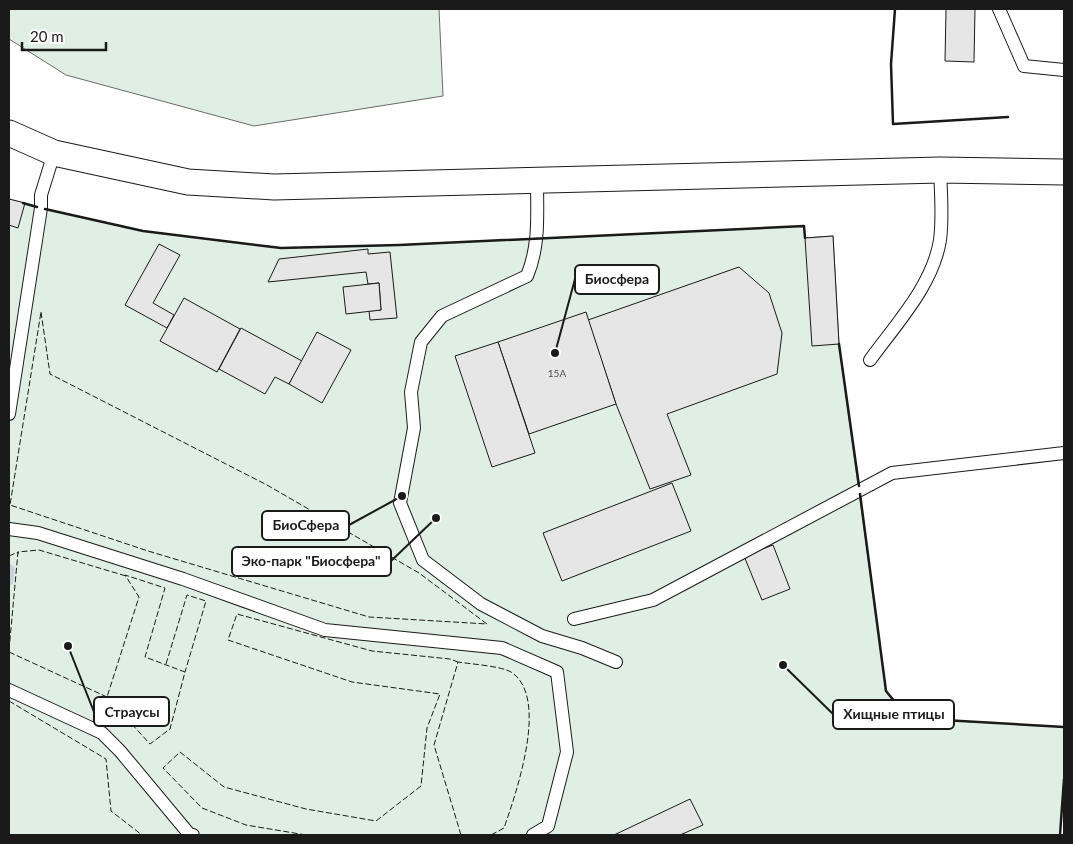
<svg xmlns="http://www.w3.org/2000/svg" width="1073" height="844" viewBox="0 0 1073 844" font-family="Lato,sans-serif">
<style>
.green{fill:#e0efe3;stroke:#6a6a6a}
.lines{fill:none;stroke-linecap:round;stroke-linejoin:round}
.stream{stroke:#c6d2dc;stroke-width:9}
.building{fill:#e6e6e6;stroke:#1a1a1a}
.service-casing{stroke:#1a1a1a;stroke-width:14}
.minor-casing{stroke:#1a1a1a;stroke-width:27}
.service{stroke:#fff;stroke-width:12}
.minor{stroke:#fff;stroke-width:25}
.fence{stroke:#1a1a1a;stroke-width:1;stroke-dasharray:6 2.5;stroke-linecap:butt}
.wall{stroke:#1a1a1a;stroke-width:2.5}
.labels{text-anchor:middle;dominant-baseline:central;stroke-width:4;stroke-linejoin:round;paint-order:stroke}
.number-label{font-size:10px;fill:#4d4d4d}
.leader{fill:none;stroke:#1a1a1a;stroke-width:2}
.callout-dot{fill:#1a1a1a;stroke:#fff;stroke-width:2}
.callout{fill:#fff;stroke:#1a1a1a;stroke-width:2}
.callout-label{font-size:14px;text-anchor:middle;font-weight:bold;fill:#1a1a1a}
</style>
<rect width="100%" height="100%" fill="#fff"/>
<g class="green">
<path d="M9 9H439L443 96 254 126 66 75 9 39Z"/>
<path d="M9 199 41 208 143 231 281 248 399 245 804 226 805 238 833 236 839 344 886 691 908 718 1064 727V779L1060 835H9Z"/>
</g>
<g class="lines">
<path class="stream" d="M9 581 10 569"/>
</g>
<g class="building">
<path d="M946 9H975L974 62 945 61Z"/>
<path d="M9 199 25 203 18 228 9 225Z"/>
<path d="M833 236 839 344 812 346 805 238Z"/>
<path d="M159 244 180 255 153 303 174 315 167 328 125 305Z"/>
<path d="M368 249V254L390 252 397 318 370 320 369 311 381 310 379 283 368 284 366 272 268 282 279 259Z"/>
<path d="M739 267 769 293 782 333 777 374 667 414 691 475 650 489 616 404 588 320Z"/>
<path d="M379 283 381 310 346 314 343 287Z"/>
<path d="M184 298 240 329 217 372 160 341Z"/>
<path d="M586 312 616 404 529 434 498 342Z"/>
<path d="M241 328 302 361 289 384 275 377 265 394 219 369Z"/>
<path d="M317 332 351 350 322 403 289 384Z"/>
<path d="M498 342 535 453 492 467 455 356Z"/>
<path d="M672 483 691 531 562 581 543 533Z"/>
<path d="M773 545 790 589 762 600 744 556Z"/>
<path d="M690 799 703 825 680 835H614Z"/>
</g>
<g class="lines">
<g class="service-casing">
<g id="service">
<path d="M999 9 1024 66 1064 70"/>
<path d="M537 180C537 213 540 245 527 276L442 316 421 342 411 392 414 428 400 503 423 560 481 604 542 636 582 648 616 662"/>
<path d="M870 360C896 324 933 285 940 240 943 218 941 193 940 170"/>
<path d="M9 414 41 208V195L54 153"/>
<path d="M9 529 38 533 183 579 325 630 502 648 557 672 567 752 548 826 533 835"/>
<path d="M574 619 653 600 892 473 1064 453"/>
<path d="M9 690 102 733 120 751 190 835H193"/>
</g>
</g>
<g class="minor-casing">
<path id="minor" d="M9 133 54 153 188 182 274 187 940 170 1064 172"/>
</g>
<use href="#service" class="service"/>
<use href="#minor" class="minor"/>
<g class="fence">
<path d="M41 312 50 374 267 485 419 573 487 624 369 617 148 551 10 505Z"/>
<path d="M9 556 18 552V554"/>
<path d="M9 650 18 552 39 550 126 576"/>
<path d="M9 652 107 697 150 744 170 729 185 672 145 657 165 588 125 575 139 597 107 697"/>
<path d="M166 664 187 595 206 601 185 672"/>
<path d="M9 701 106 759 111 811 142 835"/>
<path d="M306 835 246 825 202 808 163 768 180 752 224 787 306 809 376 821 421 786 427 728 440 694 352 682 228 640 237 614 372 651 450 659 458 662"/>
<path d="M461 835 434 745 458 662C470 664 501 666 511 672 550 697 516 793 504 828L491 835"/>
</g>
<g class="wall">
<path d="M895 9 891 64 893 124 1008 117"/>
<path d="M23 203 37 207"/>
<path d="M45 209 143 231 281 248 399 245 804 226 805 238"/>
<path d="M839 344 859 486"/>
<path d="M860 494 886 691 908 718 1064 727"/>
<path d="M1060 835 1064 779"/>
</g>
</g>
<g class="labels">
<g class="number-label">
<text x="557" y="373">15А</text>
</g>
</g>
<path class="leader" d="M555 353L575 279M402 496L349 525M436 518L391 561M68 646L94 712M783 665L833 714"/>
<g class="callout-dot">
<circle cx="555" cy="353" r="5"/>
<circle cx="402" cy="496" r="5"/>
<circle cx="436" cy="518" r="5"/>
<circle cx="68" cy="646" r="5"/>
<circle cx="783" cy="665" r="5"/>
</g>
<g class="callout">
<rect x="575" y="265" width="84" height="29" rx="5"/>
<rect x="262" y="511" width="87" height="29" rx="5"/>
<rect x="232" y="547" width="159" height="29" rx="5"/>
<rect x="94" y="697" width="75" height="29" rx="5"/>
<rect x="833" y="700" width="121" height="29" rx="5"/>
</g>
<g class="callout-label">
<text x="617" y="284">Биосфера</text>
<text x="306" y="530">БиоСфера</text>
<text x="311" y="566">Эко-парк "Биосфера"</text>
<text x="132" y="717">Страусы</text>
<text x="894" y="719">Хищные птицы</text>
</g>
<rect width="1073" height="844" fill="none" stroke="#1a1a1a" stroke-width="20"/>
<path d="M22 42v8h84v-8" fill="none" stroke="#1a1a1a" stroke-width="2.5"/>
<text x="30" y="42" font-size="15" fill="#1a1a1a" stroke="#ffffff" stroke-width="4" paint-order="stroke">20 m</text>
</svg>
